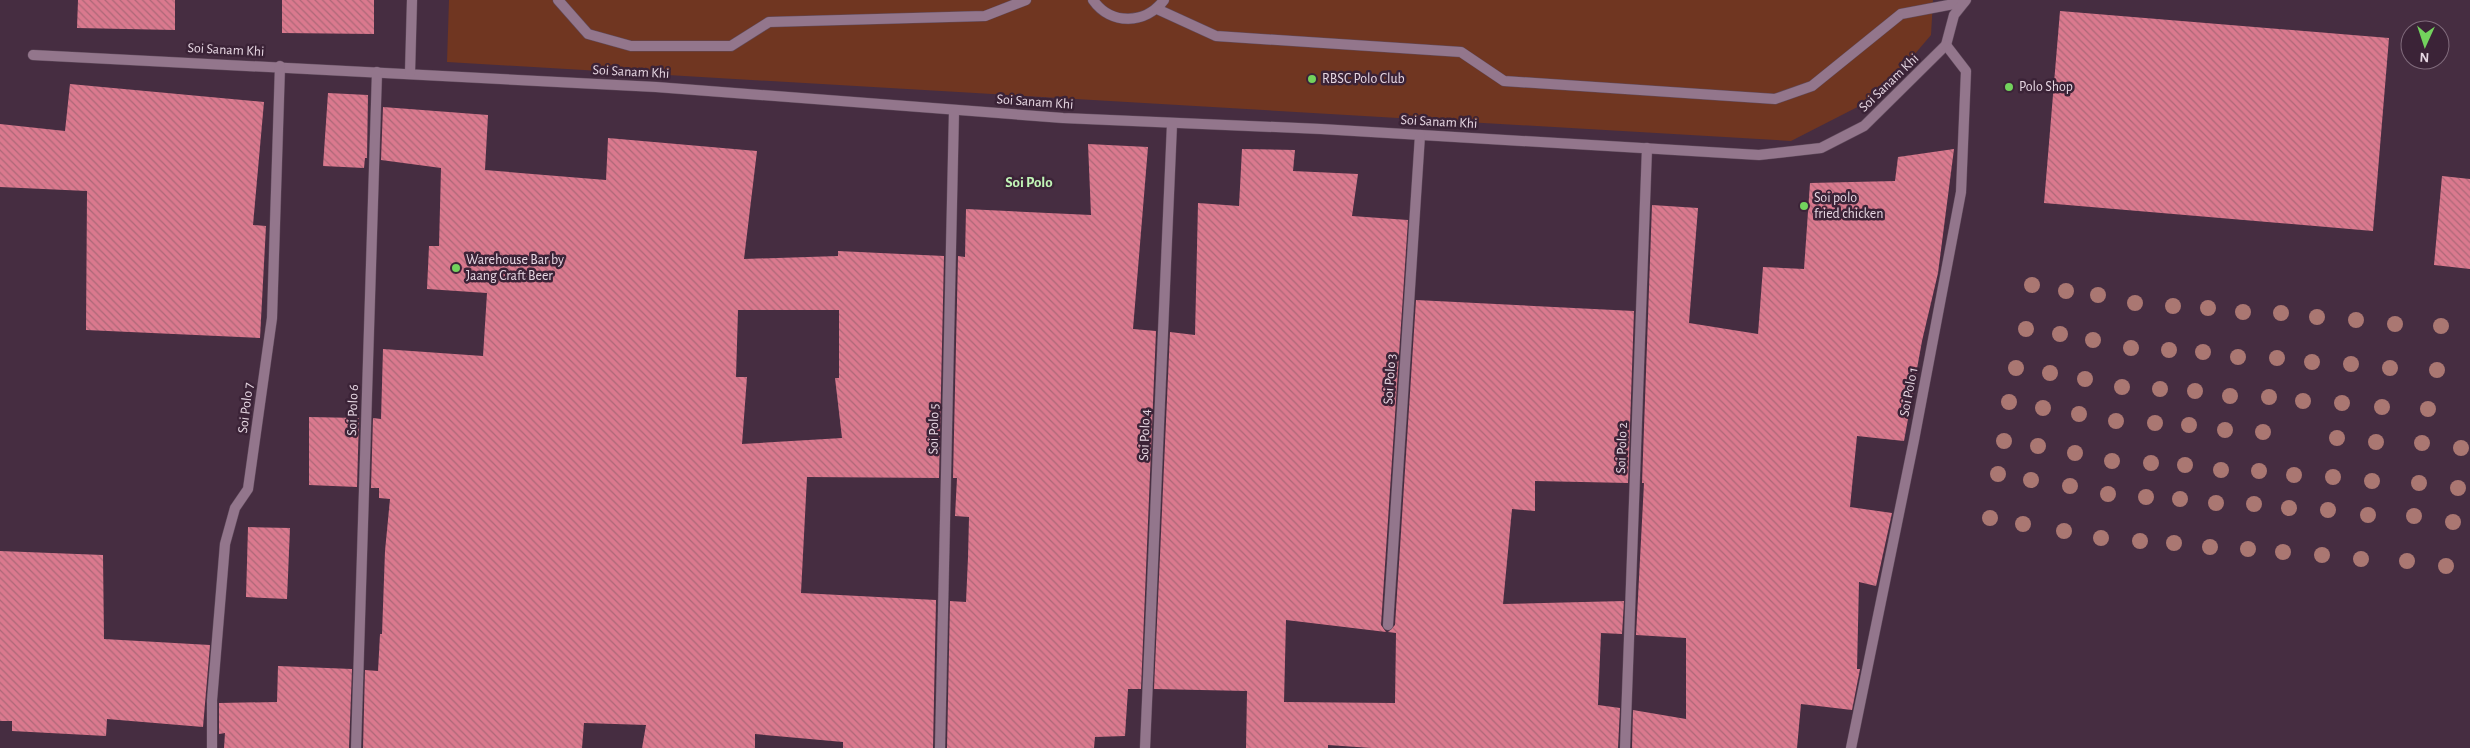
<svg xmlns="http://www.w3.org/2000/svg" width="2470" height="748" viewBox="0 0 2470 748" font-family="'Alegreya Sans',sans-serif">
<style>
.green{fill:#703621}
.building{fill:url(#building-back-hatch);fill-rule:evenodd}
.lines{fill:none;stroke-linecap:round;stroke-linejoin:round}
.lane-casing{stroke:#604b5c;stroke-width:11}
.street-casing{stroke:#604b5c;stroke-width:11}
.lane{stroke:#93768c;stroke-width:10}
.street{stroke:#93768c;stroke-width:10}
.tree{fill:#aa7772}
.poi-dot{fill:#73d25d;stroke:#3b2337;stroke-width:2}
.labels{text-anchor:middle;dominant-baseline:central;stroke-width:5;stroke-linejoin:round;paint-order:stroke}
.street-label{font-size:14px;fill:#e7d7e3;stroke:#3b2337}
.poi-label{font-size:14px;fill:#e7d7e3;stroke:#3b2337;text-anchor:start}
.neighbourhood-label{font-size:15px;font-weight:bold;fill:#c1f5b6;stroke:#3b2337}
</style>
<defs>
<pattern id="building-back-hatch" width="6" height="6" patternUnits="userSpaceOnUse" patternTransform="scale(1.25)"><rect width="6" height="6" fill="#da798e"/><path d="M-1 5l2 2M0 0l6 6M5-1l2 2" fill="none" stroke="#ad6878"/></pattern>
</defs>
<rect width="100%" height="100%" fill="#462d41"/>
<path class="green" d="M449 0H1933L1931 35 1879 96 1791 141 447 62Z"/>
<g class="building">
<path d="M78 0H175V30L77 28Z"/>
<path d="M282 0H374V34L282 33Z"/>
<path d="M2060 11 2389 38 2373 231 2044 203Z"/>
<path d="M70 84 264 102 253 225 266 226 260 338 86 330 87 191 0 187V124L65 131Z"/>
<path d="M328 93 368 95 367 158H365L364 168 323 166Z"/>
<path d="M383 107 488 115 485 170 606 180 608 138 757 151 744 259 838 256V251L944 256 939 478 807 477 801 593 936 600 933 748H843V742L755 734V748H642L646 725 584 723 582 748H363L365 670 378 671 380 634H382L385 551 390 499 379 498V488H371L373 418 381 419 383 349 483 356 487 293 427 289 429 246H439L441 168 381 160ZM738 310H839V378H835L842 438 742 444 747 377H736Z"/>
<path d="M1088 144 1148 147 1133 329 1156 331 1141 689H1128L1125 736 1095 737 1094 748H947L950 601 966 602 968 557 969 517 955 516 957 478H953L958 256 965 257 966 209 1091 215Z"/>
<path d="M1242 149 1295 150 1293 171 1358 174 1352 216 1408 220 1381 625 1386 632 1286 620 1284 702 1395 703 1396 633 1388 632 1395 625 1416 300 1634 311 1628 483 1535 481V511L1512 509 1503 604 1624 601 1622 634 1601 633 1598 705 1620 708 1618 748H1371L1328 745V748H1246L1247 691 1154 689 1170 332 1195 335 1198 203 1239 206Z"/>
<path d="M1954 149 1938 273 1922 341 1904 441 1857 436 1850 507 1892 513 1876 586 1859 582 1857 669H1860L1852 710 1801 704 1797 748H1632L1633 710 1686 719V638L1636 635 1644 483H1642L1652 205 1698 208 1689 323 1758 334 1763 267 1804 269 1810 183 1895 181 1898 157Z"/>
<path d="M2442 176 2470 179V269L2434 265Z"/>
<path d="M309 417 359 418 357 487 309 485Z"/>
<path d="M248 527 290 528 287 599 246 597Z"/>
<path d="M0 551 103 555 104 639 210 645 203 727 107 719 106 736 12 731V721H0Z"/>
<path d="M278 666 352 669 349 748H224L225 733 219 734V703L277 702Z"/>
</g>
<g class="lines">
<g class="lane-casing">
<g id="lane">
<path d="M558 0 588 34 631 46H731L769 22 985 16 1026 0"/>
<path d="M1093 0C1111 26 1146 24 1164 0"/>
<path d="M1157 9 1216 36 1461 52 1504 81 1775 99 1812 86 1901 14 1964 2"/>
</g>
</g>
<g class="street-casing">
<g id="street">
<path d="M33 55 656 87 1063 118 1321 129 1759 155 1821 148 1864 126 1946 45 1954 15 1966 0"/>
<path d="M410 73 412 0"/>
<path d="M1388 625 1420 135"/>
<path d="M212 748V700L225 544 235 508 248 489 272 318 280 66"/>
<path d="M356 748 377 72"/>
<path d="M940 748 954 111"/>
<path d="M1145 748 1172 124"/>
<path d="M1625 748 1647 148"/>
<path d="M1851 748 1914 440 1961 192 1966 71 1946 45"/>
</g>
</g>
<use href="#lane" class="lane"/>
<use href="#street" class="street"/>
</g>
<g class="tree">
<circle cx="2032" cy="285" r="8"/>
<circle cx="2066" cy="291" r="8"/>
<circle cx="2098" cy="295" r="8"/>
<circle cx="2135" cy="303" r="8"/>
<circle cx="2173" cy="306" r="8"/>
<circle cx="2208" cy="308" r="8"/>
<circle cx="2243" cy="312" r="8"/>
<circle cx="2281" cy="313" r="8"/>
<circle cx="2317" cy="317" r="8"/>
<circle cx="2356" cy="320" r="8"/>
<circle cx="2395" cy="324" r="8"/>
<circle cx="2441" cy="326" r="8"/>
<circle cx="2026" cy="329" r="8"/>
<circle cx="2060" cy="334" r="8"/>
<circle cx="2093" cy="340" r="8"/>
<circle cx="2131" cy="348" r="8"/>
<circle cx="2169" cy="350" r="8"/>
<circle cx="2203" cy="352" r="8"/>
<circle cx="2238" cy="357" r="8"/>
<circle cx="2277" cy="358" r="8"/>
<circle cx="2312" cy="362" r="8"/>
<circle cx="2351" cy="364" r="8"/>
<circle cx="2016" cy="368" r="8"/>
<circle cx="2390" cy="368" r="8"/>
<circle cx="2437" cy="370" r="8"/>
<circle cx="2050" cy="373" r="8"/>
<circle cx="2085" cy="379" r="8"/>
<circle cx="2122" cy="387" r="8"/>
<circle cx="2160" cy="389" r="8"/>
<circle cx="2195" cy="391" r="8"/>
<circle cx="2230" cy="396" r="8"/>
<circle cx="2269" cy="397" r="8"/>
<circle cx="2303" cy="401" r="8"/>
<circle cx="2009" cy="402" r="8"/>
<circle cx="2342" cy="403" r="8"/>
<circle cx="2382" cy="407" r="8"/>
<circle cx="2043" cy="408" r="8"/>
<circle cx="2428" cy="409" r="8"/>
<circle cx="2079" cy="414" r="8"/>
<circle cx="2116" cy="421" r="8"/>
<circle cx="2155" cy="423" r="8"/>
<circle cx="2189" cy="425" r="8"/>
<circle cx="2225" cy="430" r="8"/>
<circle cx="2263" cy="432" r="8"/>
<circle cx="2337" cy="438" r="8"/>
<circle cx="2004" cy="441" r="8"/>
<circle cx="2376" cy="442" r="8"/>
<circle cx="2422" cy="443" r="8"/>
<circle cx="2038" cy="446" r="8"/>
<circle cx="2461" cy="448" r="8"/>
<circle cx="2075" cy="453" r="8"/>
<circle cx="2112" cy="461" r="8"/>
<circle cx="2151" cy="463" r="8"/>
<circle cx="2185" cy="465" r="8"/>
<circle cx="2221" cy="470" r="8"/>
<circle cx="2259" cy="471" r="8"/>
<circle cx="1998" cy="474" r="8"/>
<circle cx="2294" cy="475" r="8"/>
<circle cx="2333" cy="477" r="8"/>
<circle cx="2031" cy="480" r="8"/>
<circle cx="2372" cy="481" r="8"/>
<circle cx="2419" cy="483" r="8"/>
<circle cx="2070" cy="486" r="8"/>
<circle cx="2458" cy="488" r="8"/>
<circle cx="2108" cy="494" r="8"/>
<circle cx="2146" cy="497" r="8"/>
<circle cx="2180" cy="499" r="8"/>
<circle cx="2216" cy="503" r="8"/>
<circle cx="2254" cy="504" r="8"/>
<circle cx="2289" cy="508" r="8"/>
<circle cx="2328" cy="510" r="8"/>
<circle cx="2368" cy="515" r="8"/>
<circle cx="2414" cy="516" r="8"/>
<circle cx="1990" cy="518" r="8"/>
<circle cx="2453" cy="522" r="8"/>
<circle cx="2023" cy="524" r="8"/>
<circle cx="2064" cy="531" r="8"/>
<circle cx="2101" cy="538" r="8"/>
<circle cx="2140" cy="541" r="8"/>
<circle cx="2174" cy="543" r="8"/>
<circle cx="2210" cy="547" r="8"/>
<circle cx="2248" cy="549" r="8"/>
<circle cx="2283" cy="552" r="8"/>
<circle cx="2322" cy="555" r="8"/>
<circle cx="2361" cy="559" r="8"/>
<circle cx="2407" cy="561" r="8"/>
<circle cx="2446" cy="566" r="8"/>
</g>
<g class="poi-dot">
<circle cx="1312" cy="79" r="5"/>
<circle cx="2009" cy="87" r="5"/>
<circle cx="1804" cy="206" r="5"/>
<circle cx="456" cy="268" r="5"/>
</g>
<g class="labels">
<g class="street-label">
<text transform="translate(226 50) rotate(3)">Soi Sanam Khi</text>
<text transform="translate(631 72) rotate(3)">Soi Sanam Khi</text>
<text transform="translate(1889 83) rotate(-44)">Soi Sanam Khi</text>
<text transform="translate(1035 102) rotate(4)">Soi Sanam Khi</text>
<text transform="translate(1439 122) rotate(3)">Soi Sanam Khi</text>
<text transform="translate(1390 379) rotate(-86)">Soi Polo 3</text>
<text transform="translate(1909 392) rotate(-79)">Soi Polo 1</text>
<text transform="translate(246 408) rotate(-83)">Soi Polo 7</text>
<text transform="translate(353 410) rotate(-88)">Soi Polo 6</text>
<text transform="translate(934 429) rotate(-89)">Soi Polo 5</text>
<text transform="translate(1145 435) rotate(-88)">Soi Polo 4</text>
<text transform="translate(1622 448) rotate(-88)">Soi Polo 2</text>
</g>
<g class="poi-label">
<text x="1322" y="79">RBSC Polo Club</text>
<text x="2019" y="87">Polo Shop</text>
<text x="1814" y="198">Soi polo<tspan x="1814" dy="16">fried chicken</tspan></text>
<text x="466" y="260">Warehouse Bar by<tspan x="466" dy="16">Jaang Craft Beer</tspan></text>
</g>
<g class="neighbourhood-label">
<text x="1029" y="182">Soi Polo</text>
</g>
</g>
<g transform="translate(2425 45) rotate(183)"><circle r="24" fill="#3b2337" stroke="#806b7c"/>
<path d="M0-4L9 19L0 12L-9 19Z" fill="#73d25d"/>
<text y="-8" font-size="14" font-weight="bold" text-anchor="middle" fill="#e7d7e3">N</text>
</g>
</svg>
